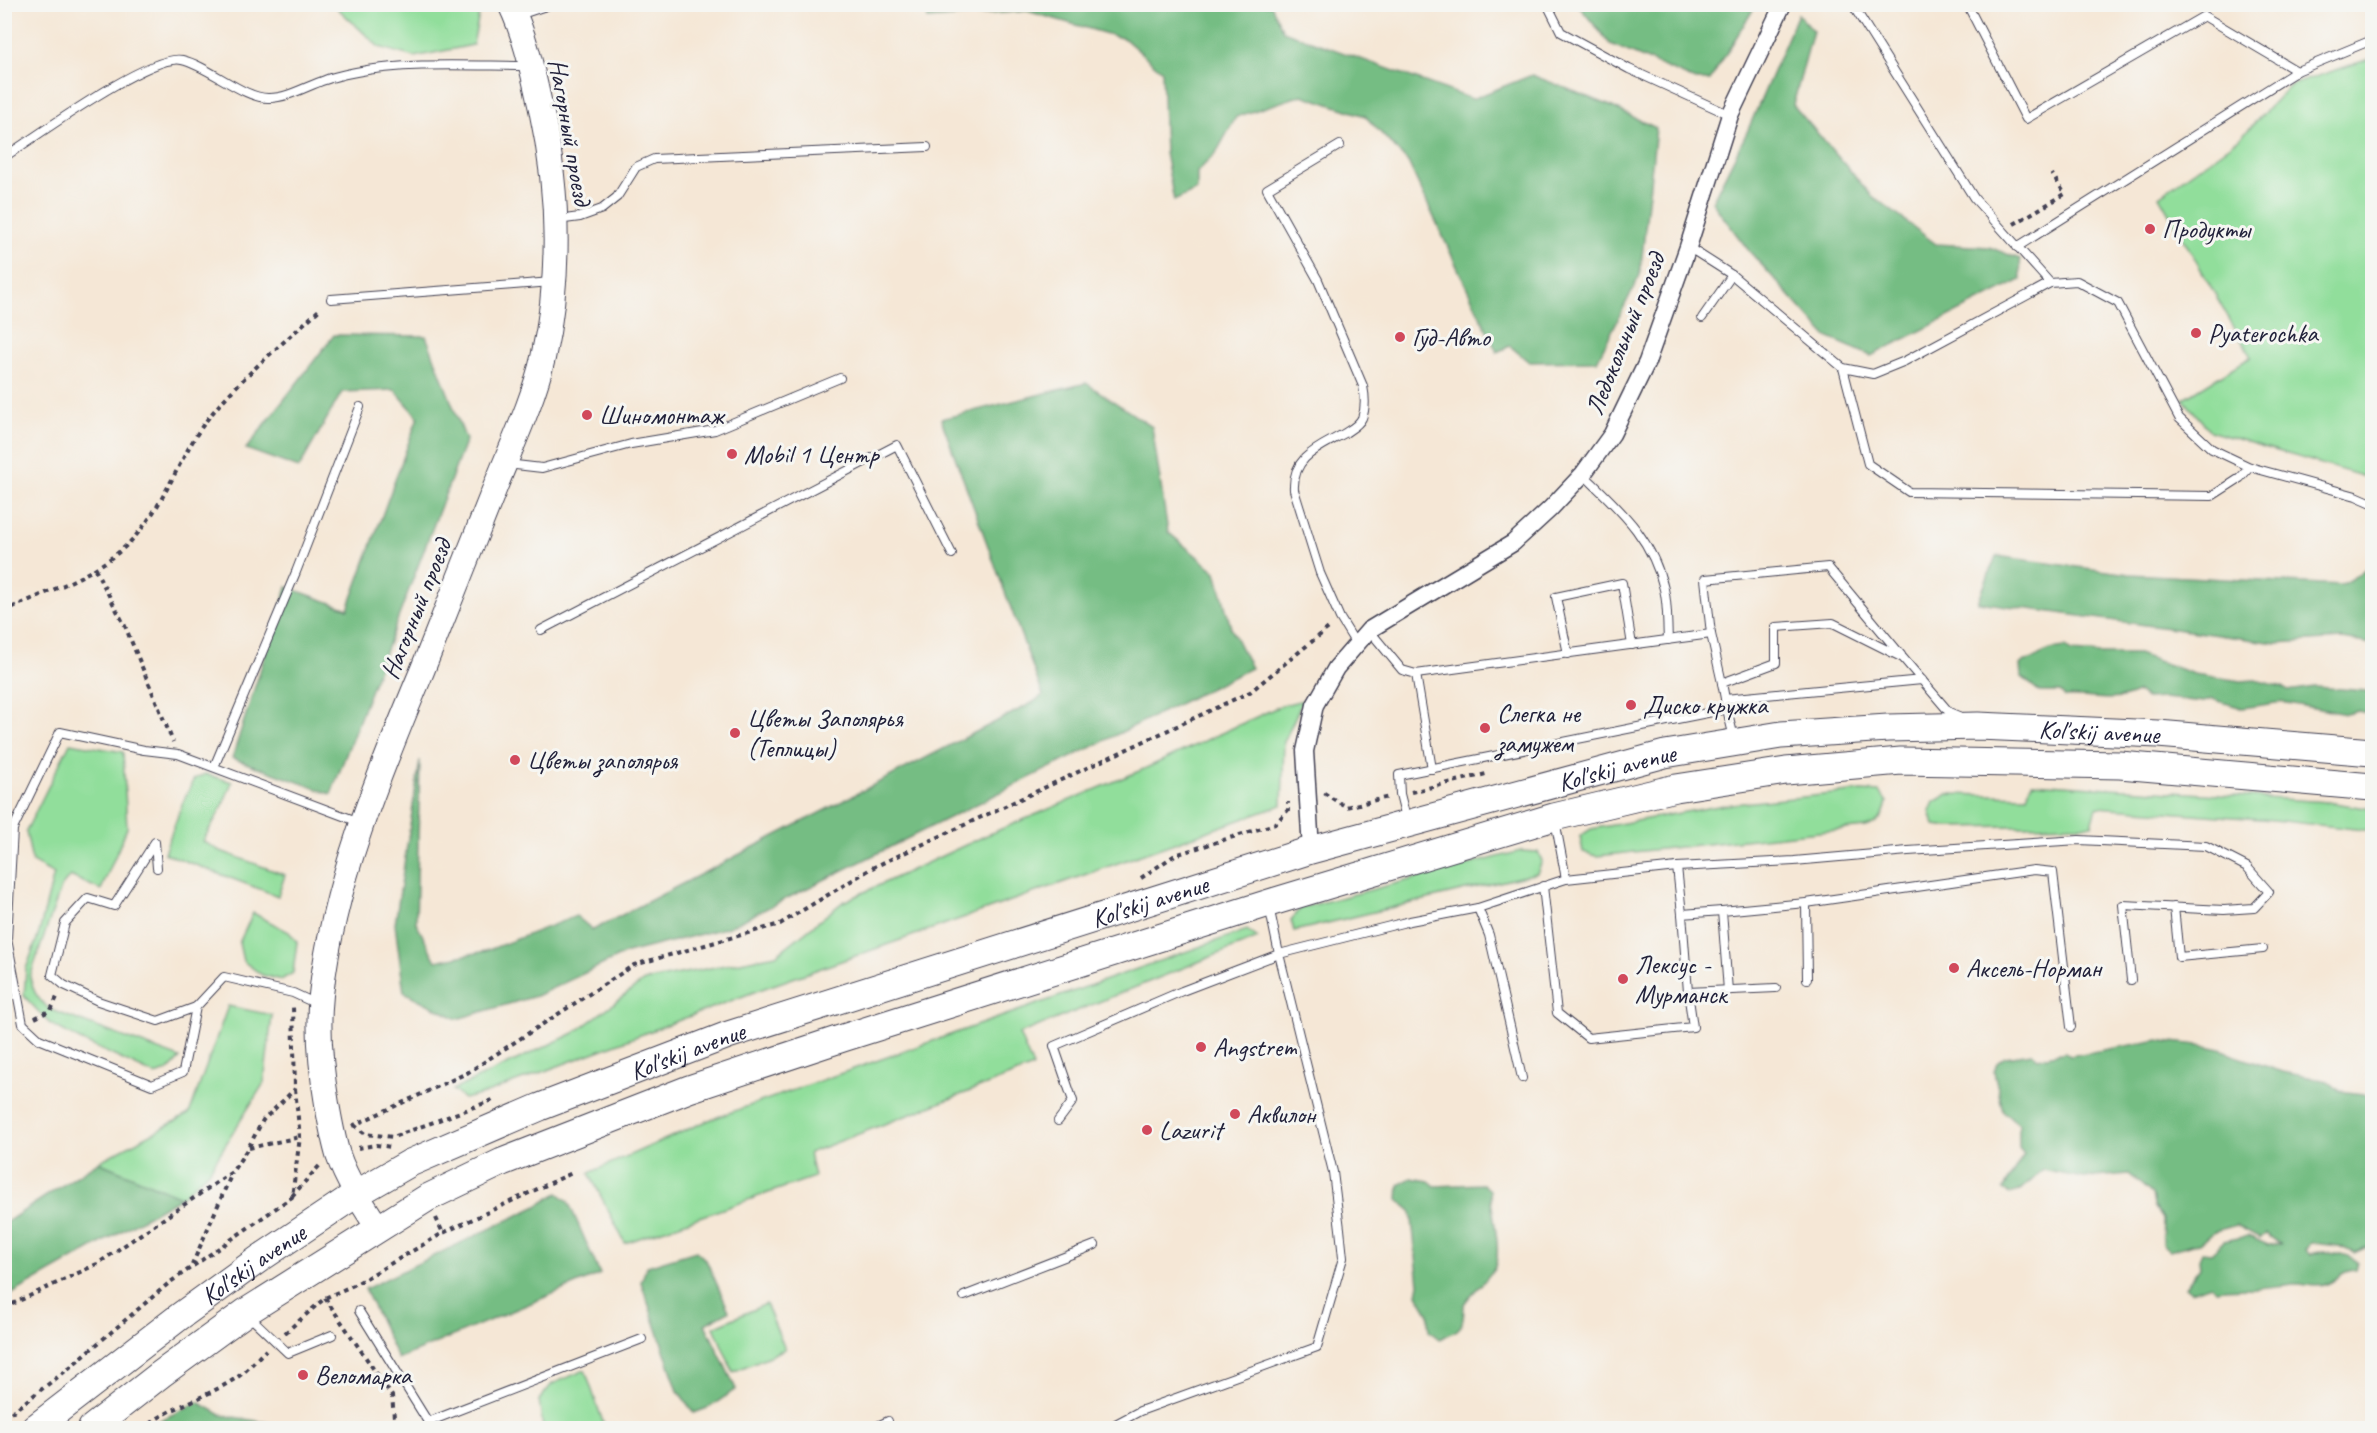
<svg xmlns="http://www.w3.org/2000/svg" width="2377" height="1433" viewBox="0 0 2377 1433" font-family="Caveat,sans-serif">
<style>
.green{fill:#91de9b;stroke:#5a806b;stroke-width:1.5}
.forest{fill:#74bd83;stroke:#4b705f;stroke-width:1.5}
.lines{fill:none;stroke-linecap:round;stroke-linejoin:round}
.lane-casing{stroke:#424052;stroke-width:10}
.street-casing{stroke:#424052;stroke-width:19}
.secondary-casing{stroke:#424052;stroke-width:26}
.primary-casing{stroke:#424052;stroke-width:29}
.path{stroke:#424052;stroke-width:4;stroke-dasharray:4.5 4.5;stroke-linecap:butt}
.lane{stroke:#fff;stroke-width:8}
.street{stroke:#fff;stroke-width:16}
.secondary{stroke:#fff;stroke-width:24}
.primary{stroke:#fff;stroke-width:27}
.poi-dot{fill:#d1495b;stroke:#f6f6f2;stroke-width:2}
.labels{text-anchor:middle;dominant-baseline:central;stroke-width:6;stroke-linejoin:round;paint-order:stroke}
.street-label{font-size:26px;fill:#22223b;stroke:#f6f6f2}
.poi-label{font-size:26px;fill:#22223b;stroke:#f6f6f2;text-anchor:start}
</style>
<rect width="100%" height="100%" fill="#f6f6f2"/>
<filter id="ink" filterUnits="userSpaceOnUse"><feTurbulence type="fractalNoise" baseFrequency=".0167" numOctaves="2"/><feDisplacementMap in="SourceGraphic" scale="12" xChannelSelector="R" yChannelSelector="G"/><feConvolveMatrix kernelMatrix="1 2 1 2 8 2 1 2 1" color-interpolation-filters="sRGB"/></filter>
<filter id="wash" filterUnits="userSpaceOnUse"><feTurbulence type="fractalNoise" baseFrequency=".008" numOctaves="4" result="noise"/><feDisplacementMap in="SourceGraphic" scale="24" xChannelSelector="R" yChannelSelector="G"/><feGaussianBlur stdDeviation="1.35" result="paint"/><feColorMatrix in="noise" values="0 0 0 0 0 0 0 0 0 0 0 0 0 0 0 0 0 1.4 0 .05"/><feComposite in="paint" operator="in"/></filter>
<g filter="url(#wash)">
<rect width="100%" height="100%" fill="#f5e7d6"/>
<g class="green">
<path d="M334 5H475L479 14 473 45 414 57 379 47Z"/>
<path d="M2372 58V479L2210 431 2183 399 2251 357 2159 196 2239 139 2291 85Z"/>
<path d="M1303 700 1284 742 1282 805 762 989 484 1094 464 1099 453 1090 574 1033 644 981 776 955 843 902 987 835 1144 769 1280 706Z"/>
<path d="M70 743 123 752 127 828 101 890 70 876 61 887 30 977C33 992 38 1000 51 1010L180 1058 168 1071 155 1075 80 1040 49 1023 24 996 26 969 39 933 54 874 32 862 26 831Z"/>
<path d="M205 774 232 782 222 807 203 841 218 850 285 875 278 896 164 853 183 802 194 779Z"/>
<path d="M2032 783 2328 802 2372 809V831L2274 820 2097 807 2092 825 1950 827 1934 825 1930 811 1934 802 1948 794 2027 796Z"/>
<path d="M1861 791 1879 792 1887 802C1884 816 1880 823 1865 827L1597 856 1583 852 1580 836 1591 829 1724 805Z"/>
<path d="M1521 851 1538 852 1542 861 1537 873 1294 931 1291 920 1301 908Z"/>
<path d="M253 913 289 932 297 942 293 973 281 980 262 975 243 961 239 943Z"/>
<path d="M1247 930 1258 938 1019 1034 1033 1067 809 1153 814 1177 625 1243 589 1173 709 1120Z"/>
<path d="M228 1006 272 1015 264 1083 209 1171 181 1197 98 1162 189 1114Z"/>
<path d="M766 1304 785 1349 733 1372 714 1327Z"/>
<path d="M585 1370 605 1428H543L539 1400 552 1384Z"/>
</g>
<g class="forest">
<path d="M925 5H1271L1283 31 1472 99 1532 75 1606 104 1656 128 1640 275 1597 361 1529 362 1510 346 1497 352 1408 162 1365 116 1302 95 1236 117 1216 153 1197 172V190L1174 201 1165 153 1162 71 1125 39 1027 11 928 19Z"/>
<path d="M1578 5H1756L1710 80H1695L1610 44Z"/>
<path d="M1798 14 1813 31 1793 105 1871 195 1936 244 1989 247 2020 259 2021 280 1871 356 1827 337 1749 251 1712 202 1747 132Z"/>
<path d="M334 335 426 336 466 440 331 794 232 758 287 587 348 609 418 417 395 390 342 392 299 468 246 449Z"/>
<path d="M1086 383 1152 427 1168 532 1216 572 1231 628 1251 668 729 927 627 953 536 996 457 1019 404 992 395 924 420 760 416 923 436 961 486 951 576 916 593 930 1032 703 1043 695 941 419Z"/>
<path d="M1996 556 2129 574 2341 585 2372 566V644L2342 639 2276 643 1978 602Z"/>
<path d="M2065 647 2071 652 2101 654H2138L2194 674 2241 681 2255 680 2283 687 2288 691 2315 687 2367 691 2372 696V714L2358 711 2346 714 2282 702 2242 708 2212 699 2204 702 2164 698 2147 699 2138 692C2116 705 2090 695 2065 697L2060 692H2040L2021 676 2020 665C2024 659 2027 662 2033 659 2043 652 2052 648 2065 647Z"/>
<path d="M2159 1040C2176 1044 2219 1044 2230 1054L2283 1072 2328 1081 2340 1091 2364 1094 2372 1099V1240L2369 1249 2367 1247 2354 1253 2339 1246 2311 1243 2305 1250 2309 1254C2324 1250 2346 1252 2358 1262L2356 1270C2339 1271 2340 1279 2327 1284 2317 1289 2305 1283 2295 1284 2283 1285 2271 1287 2258 1288 2244 1289 2231 1287 2216 1290L2211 1285 2191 1292 2185 1287 2200 1267 2199 1259 2202 1252 2211 1253 2224 1241 2248 1236 2268 1245 2280 1244 2266 1234 2260 1238 2236 1225 2213 1232 2200 1243 2192 1244 2170 1251 2162 1244 2163 1219 2154 1206 2152 1194 2129 1174 2083 1178 2043 1170 2020 1191 2009 1194 2003 1190 2024 1154 2019 1148V1124L2003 1111 1994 1071 1997 1063 2005 1057 2032 1053 2038 1058 2065 1052 2070 1056Z"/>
<path d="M98 1162 181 1197 5 1298V1223Z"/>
<path d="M1411 1178 1429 1181 1435 1186 1483 1184 1490 1190C1491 1211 1503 1251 1494 1268 1487 1281 1472 1292 1464 1304 1464 1330 1461 1329 1439 1339L1429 1331V1314L1417 1294 1419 1284 1411 1211 1398 1200 1399 1185Z"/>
<path d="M558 1193 568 1201 600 1274 398 1359 365 1289 535 1207Z"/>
<path d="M696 1251 706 1260 729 1311 705 1324 736 1389 710 1407 694 1413 678 1391 641 1282 647 1266Z"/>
<path d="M198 1402 221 1415 286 1426 287 1428H150L159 1421Z"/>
</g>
</g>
<g filter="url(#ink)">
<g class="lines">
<g class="lane-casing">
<g id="lane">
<path d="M1547 4 1561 32 1629 69 1730 115"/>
<path d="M1852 4 1974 198 2050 283"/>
<path d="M1967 4 2026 119 2204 16 2297 71 2372 40"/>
<path d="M516 16 552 4"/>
<path d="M1340 145 1267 189 1318 280 1363 386C1365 396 1366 408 1362 418 1359 425 1351 429 1345 433 1319 448 1292 456 1294 490L1320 573 1340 618 1356 644"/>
<path d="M4 157C36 137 150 53 182 60 209 66 244 99 269 98 288 98 307 86 325 80 335 76 346 74 356 72 408 62 474 66 528 66"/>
<path d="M557 220 580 217 602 209 617 197 636 167 654 159 927 147"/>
<path d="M1688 247 1732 275 1843 368 1873 374 1905 361 2050 283 2077 281 2118 303 2179 418 2212 449 2250 467 2356 496 2372 503"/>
<path d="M2017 247 2297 71"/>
<path d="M331 299 552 282"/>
<path d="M1702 318 1732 275"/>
<path d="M1843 368 1868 464 1909 492 2212 496 2240 478 2250 467"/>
<path d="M507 464 542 468 631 444 715 430 840 378"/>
<path d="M1583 474C1620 510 1652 537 1664 589 1668 605 1667 623 1668 640"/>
<path d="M541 630 897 445 952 554"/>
<path d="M1369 630 1402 670 1416 674 1432 769"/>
<path d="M1568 654 1556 597 1622 583 1632 645"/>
<path d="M1416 674 1711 634"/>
<path d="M1722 683 1711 634 1705 579 1828 567 1901 655"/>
<path d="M1725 699 1922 680"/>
<path d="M1727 709 1734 738"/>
<path d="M214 767 296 572 360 407"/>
<path d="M1555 820 1566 879 1677 867 1794 861 1908 851 2079 840 2206 846 2247 867 2269 892 2254 908 2224 910 2123 905 2131 980"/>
<path d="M1407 822 1400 794 1399 775 1727 709 1722 683 1776 663V627L1833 623 1903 658 1949 712 1961 717"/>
<path d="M1677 867 1682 914 1722 911"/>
<path d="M157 868 155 842 114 906 88 898 65 923 52 975 64 985 98 1001 158 1021 196 1007 224 977 293 993 319 1005"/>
<path d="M1543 886 1557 1013 1588 1038 1693 1027 1688 992 1776 988"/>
<path d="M1806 903 1807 979"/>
<path d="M2174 907 2179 957 2263 949"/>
<path d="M1478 908 1566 879"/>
<path d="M1682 914 1688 992"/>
<path d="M1728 991 1722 911 1806 903 2034 870 2053 872 2071 1027"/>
<path d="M196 1007 183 1072 152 1085 39 1039 23 1024 7 939 13 829 60 732 144 750 178 754 362 823"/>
<path d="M1058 1121 1073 1101 1054 1046 1182 991 1279 954 1269 906"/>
<path d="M964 1296 1095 1245"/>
<path d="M359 1311 428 1422 642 1339"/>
<path d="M248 1315 288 1353 332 1335"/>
<path d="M873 1428 888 1421"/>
<path d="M1108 1428 1140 1411 1317 1347 1343 1258 1340 1229 1333 1172 1279 954 1410 921 1478 908 1489 935 1522 1078"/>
</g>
</g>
<g class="street-casing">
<path id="street" d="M1311 850 1305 751 1315 705 1336 668 1369 630 1513 543 1550 509 1583 474 1612 434 1647 362 1688 247 1730 115 1783 4"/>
</g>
<g class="secondary-casing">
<path id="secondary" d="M378 1228C363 1205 347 1181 338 1155 333 1138 330 1121 327 1104 321 1069 317 1031 321 995 333 883 379 774 422 671 447 609 471 547 496 485 512 445 533 401 543 358 561 276 559 191 541 109 533 74 526 37 510 4"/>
</g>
<g class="primary-casing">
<g id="primary">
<path id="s1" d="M35 1428 179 1317 259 1259 356 1194 410 1163 540 1107 728 1035 1311 850 1665 754 1781 735 1888 728 1978 726 2158 734 2372 752"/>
<path d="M92 1428 161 1374 246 1312 427 1198 502 1162 689 1089 843 1038 1269 903 1554 817 1676 788 1786 771 1901 761 2120 765 2372 787"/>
</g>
</g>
<g class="path">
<path d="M2014 224 2065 194 2052 174"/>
<path d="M95 569 125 626 173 742"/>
<path d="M4 611C50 590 105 573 138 533 168 498 181 452 210 416 240 378 285 342 321 308"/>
<path d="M1411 792 1486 774"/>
<path d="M1324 793 1346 807 1389 797"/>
<path d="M1141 878 1175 855 1275 824 1288 810V802"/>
<path d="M35 1018 51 1010 58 995"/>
<path d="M354 1125 365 1134 393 1137 493 1100"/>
<path d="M352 1126 467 1073 634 965 780 924 874 867 1250 692 1331 626"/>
<path d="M249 1148 300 1137"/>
<path d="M358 1148 376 1145 392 1147"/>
<path d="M292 1196 321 1164"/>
<path d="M436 1218 443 1233"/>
<path d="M192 1265 232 1173"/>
<path d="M325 1298 392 1396 395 1428"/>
<path d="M4 1308 97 1264 232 1172 248 1148 263 1120 295 1089"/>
<path d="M285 1333 325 1298 356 1284 443 1233 574 1172"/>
<path d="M4 1418 63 1373 169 1283 292 1197 300 1137 295 1089 293 1006"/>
<path d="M143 1428C172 1406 209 1397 239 1376 249 1369 257 1358 266 1350"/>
</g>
<use href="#lane" class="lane"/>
<use href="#street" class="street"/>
<use href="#secondary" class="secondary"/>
<use href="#primary" class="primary"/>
</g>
</g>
<g class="poi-dot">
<circle cx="2150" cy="229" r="6"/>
<circle cx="2196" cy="333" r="6"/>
<circle cx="1400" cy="337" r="6"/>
<circle cx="587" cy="415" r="6"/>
<circle cx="732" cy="454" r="6"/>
<circle cx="1631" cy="705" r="6"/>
<circle cx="1485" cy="728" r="6"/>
<circle cx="735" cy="733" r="6"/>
<circle cx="515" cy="760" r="6"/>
<circle cx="1954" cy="968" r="6"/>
<circle cx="1623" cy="979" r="6"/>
<circle cx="1201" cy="1047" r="6"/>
<circle cx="1235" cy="1114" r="6"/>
<circle cx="1147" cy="1130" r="6"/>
<circle cx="303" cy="1375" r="6"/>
</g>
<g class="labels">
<g class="street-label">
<text transform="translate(570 132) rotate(80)">Нагорный проезд</text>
<text transform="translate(1625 334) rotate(-68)">Ледокольный проезд</text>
<text transform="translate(416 609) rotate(-68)">Нагорный проезд</text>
<text stroke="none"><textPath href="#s1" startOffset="2217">Kol'skij avenue</textPath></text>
<text stroke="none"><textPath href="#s1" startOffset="1731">Kol'skij avenue</textPath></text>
<text stroke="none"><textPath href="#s1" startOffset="1245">Kol'skij avenue</textPath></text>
<text stroke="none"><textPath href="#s1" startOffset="759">Kol'skij avenue</textPath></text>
<text stroke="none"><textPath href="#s1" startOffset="273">Kol'skij avenue</textPath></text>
</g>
<g class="poi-label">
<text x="2162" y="229">Продукты</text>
<text x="2208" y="333">Pyaterochka</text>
<text x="1412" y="337">Гуд-Авто</text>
<text x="599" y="415">Шиномонтаж</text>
<text x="744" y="454">Mobil 1 Центр</text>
<text x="1643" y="705">Диско кружка</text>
<text x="1497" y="713">Слегка не<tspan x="1497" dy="30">замужем</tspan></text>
<text x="747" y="718">Цветы Заполярья<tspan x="747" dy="30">(Теплицы)</tspan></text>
<text x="527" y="760">Цветы заполярья</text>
<text x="1635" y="964">Лексус -<tspan x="1635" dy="30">Мурманск</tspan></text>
<text x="1966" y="968">Аксель-Норман</text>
<text x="1213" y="1047">Angstrem</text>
<text x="1247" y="1114">Аквилон</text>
<text x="1159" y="1130">Lazurit</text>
<text x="315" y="1375">Веломарка</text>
</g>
</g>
<rect width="2377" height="1433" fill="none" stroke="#f6f6f2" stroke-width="24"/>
</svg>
